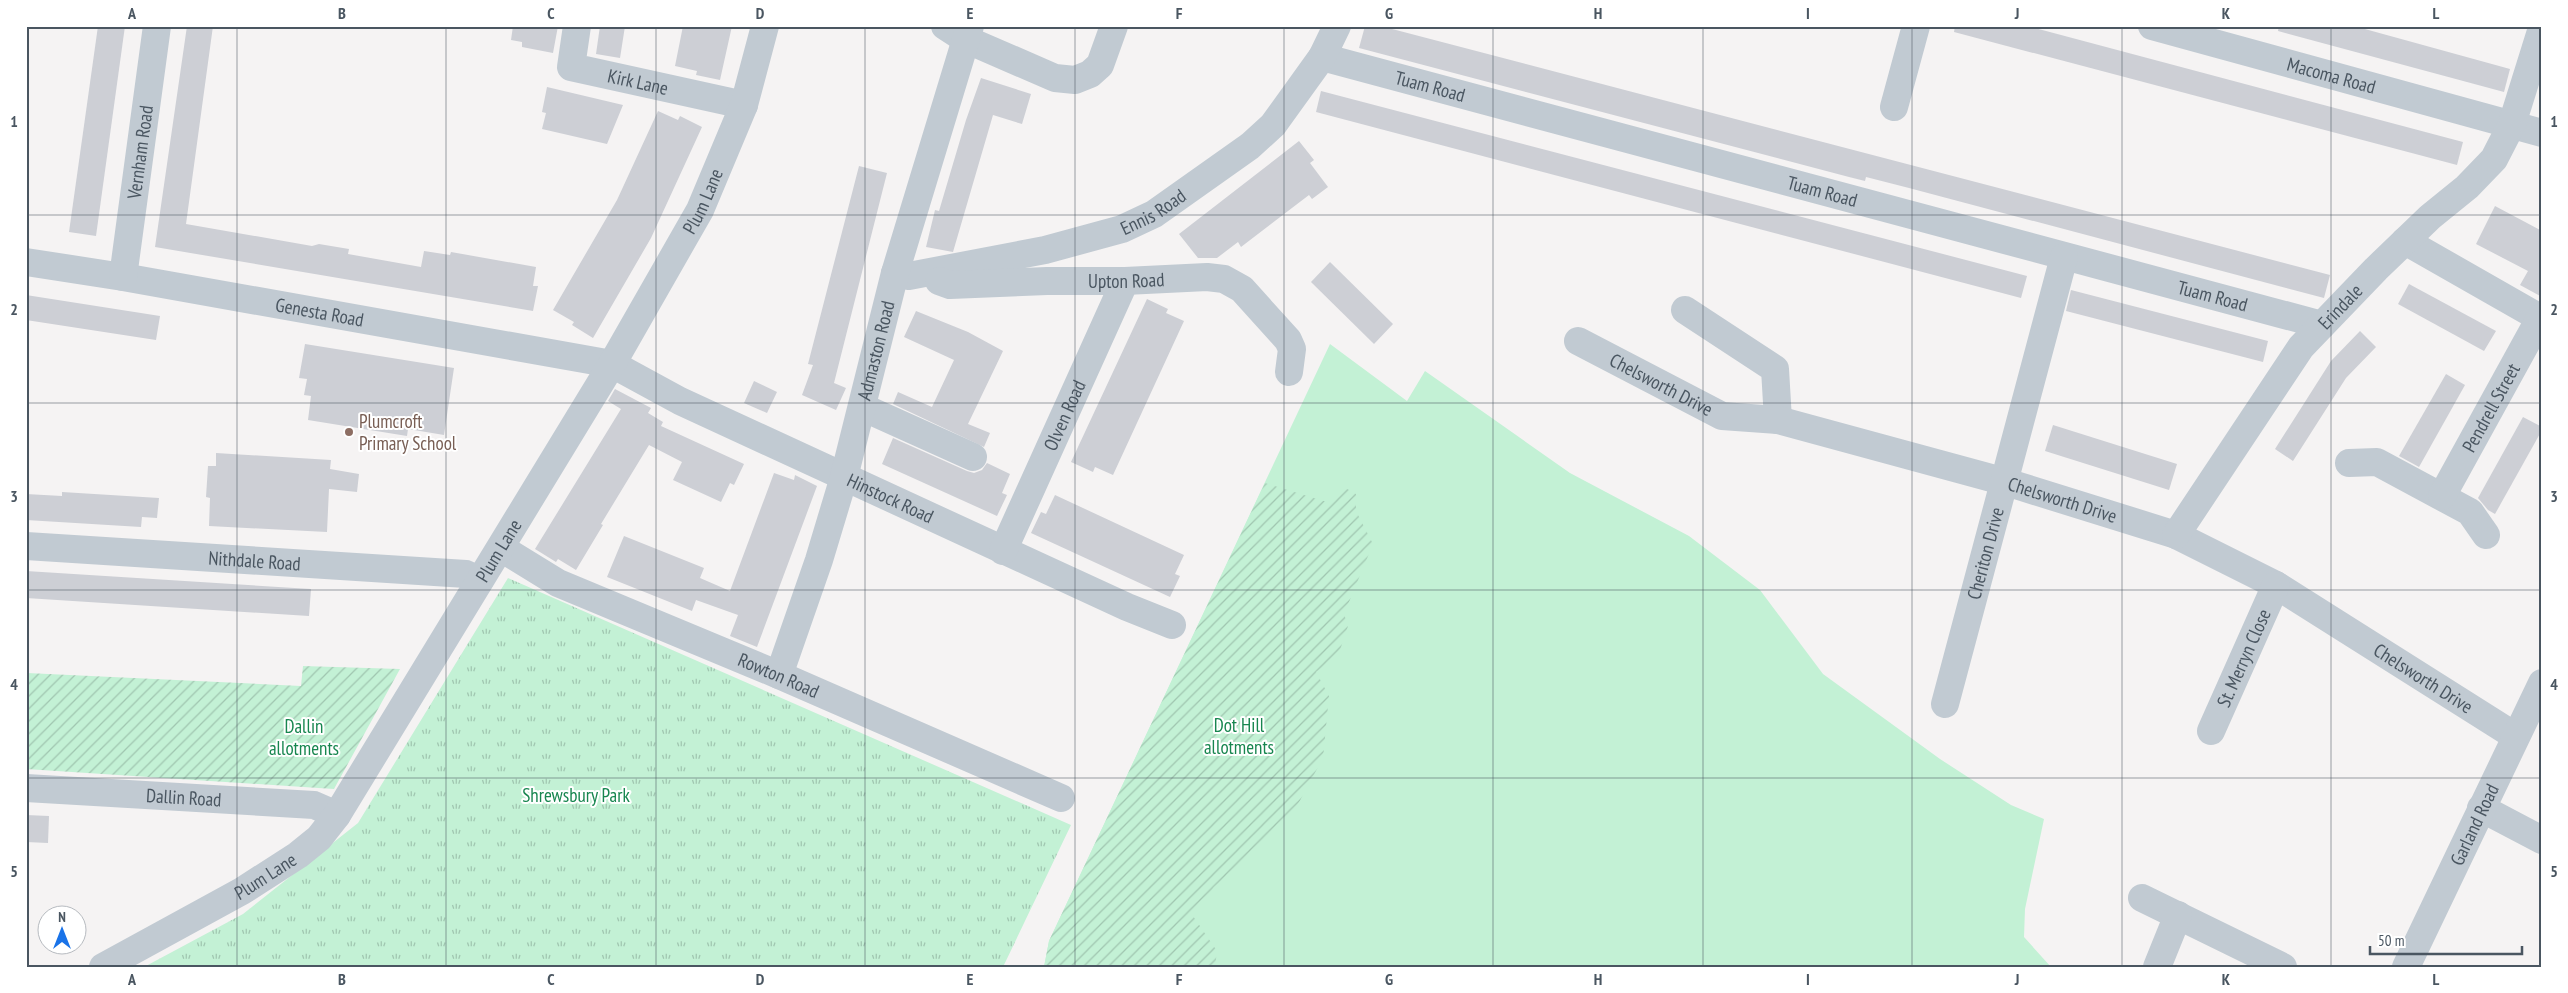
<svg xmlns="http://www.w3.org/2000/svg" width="2568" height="993" viewBox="0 0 2568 993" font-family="'PT Sans Narrow',sans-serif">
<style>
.grass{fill:#c3f1d5}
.park{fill:url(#park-tufts)}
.garden{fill:url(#garden-furrows)}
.building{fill:#cdcfd5}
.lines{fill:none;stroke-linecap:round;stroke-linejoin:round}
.minor{stroke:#c1cad2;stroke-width:28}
.grid{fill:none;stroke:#4a5661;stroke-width:1;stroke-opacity:0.55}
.education-dot{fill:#8d6e63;stroke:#fff;stroke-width:2}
.labels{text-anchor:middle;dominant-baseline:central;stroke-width:4;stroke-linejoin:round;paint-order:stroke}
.street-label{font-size:19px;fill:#4a5661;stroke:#fff}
.education-label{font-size:19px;fill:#785e54;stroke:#fff;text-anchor:start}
.park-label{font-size:19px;fill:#17864f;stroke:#fff}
.neatline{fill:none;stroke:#4a5661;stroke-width:2}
.grid-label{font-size:16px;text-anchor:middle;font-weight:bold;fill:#4a5661}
</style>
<defs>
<pattern id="park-tufts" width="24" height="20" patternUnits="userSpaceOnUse" patternTransform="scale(1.25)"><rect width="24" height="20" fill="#c3f1d5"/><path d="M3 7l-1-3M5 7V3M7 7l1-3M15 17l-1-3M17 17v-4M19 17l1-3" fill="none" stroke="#a0c6b0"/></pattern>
<pattern id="garden-furrows" width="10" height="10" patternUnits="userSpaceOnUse" patternTransform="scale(1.25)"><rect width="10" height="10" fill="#c3f1d5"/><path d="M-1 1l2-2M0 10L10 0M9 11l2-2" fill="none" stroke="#a0c6b0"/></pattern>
</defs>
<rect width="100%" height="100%" fill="#f5f3f3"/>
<path class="grass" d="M1330 344 1407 401 1425 371 1570 473 1689 536 1760 590 1823 674 1940 759 2011 805 2044 819 2025 909 2024 937 2051 967H1044L1049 941Z"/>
<path class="park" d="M508 578 1071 825 1003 967H144L243 914 358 823Z"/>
<g class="garden">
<path d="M1265 483 1330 503 1342 486 1356 494V511L1373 544 1344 614 1348 626 1338 656 1316 672 1329 696 1323 758 1291 817 1250 857 1214 887 1193 916 1217 951 1215 967H1044L1049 941Z"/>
<path d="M303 666 400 669 334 789 26 769 27 673 301 686Z"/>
</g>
<g class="building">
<path d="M98 26H125L96 236 69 232Z"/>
<path d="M187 26H213L186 224 312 246 319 244 349 249 348 254 421 267 424 251 450 255 451 252 536 267 533 286H538L533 311 155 247Z"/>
<path d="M513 26H558L553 53 522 47V42L511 40Z"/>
<path d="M600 26H625L620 58 596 54Z"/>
<path d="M683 26H732L720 80 696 75 697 71 675 66Z"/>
<path d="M1365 26H1380L1396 30 2330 275 2324 298 1909 188 1866 177 1865 181 1849 177 1359 48Z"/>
<path d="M1955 26H2027L2463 142 2457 165 1954 32Z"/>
<path d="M2279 26H2354L2510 69 2504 92 2278 31Z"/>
<path d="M981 78 1031 94 1022 124 993 115 953 252 926 247 935 210 939 211 966 120Z"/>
<path d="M547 87 623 105 607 144 542 129 546 113 542 112Z"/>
<path d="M1321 91 2027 276 2021 298 1316 112Z"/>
<path d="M658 111 678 120 680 116 702 127 651 238 593 338 572 325 574 322 553 310 617 200Z"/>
<path d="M1299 141 1314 160 1310 163 1328 187 1312 199 1309 195 1241 247 1238 242 1217 258H1198L1179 234Z"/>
<path d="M859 166 887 173 834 383 846 388 836 410 802 395 813 365 808 364Z"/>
<path d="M2495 206 2542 231V297L2520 285 2528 271 2476 244Z"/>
<path d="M1330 262 1393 324 1374 344 1311 282Z"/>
<path d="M2409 284 2496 331 2484 351 2398 304Z"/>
<path d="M2071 290 2268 341 2263 362 2066 311Z"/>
<path d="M26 295 160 316 156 340 26 320Z"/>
<path d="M1147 299 1168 309 1166 313 1184 321 1113 475 1095 467 1093 472 1071 462Z"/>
<path d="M916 311 968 332 1003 351 968 424 990 433 984 447 893 404 898 392 932 407 954 360 904 337Z"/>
<path d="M2360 331 2376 347 2346 378 2293 461 2275 449 2331 361Z"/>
<path d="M305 344 454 368 444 435 408 429 407 436 308 420 311 396 304 395 307 379 299 378Z"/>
<path d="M2446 374 2465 385 2419 467 2399 456Z"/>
<path d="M754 381 777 392 767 413 744 403Z"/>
<path d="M615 389 651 408 648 413 663 422 661 426 744 464 734 485 730 483 721 502 673 480 682 462 649 445 601 524 603 525 576 570 558 559 556 562 535 549 621 409 608 401Z"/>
<path d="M2523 417 2542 427V430L2495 514 2488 510 2478 498Z"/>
<path d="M2053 425 2177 464 2169 490 2045 451Z"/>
<path d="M893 438 967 471 974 473 982 470 987 463 1010 474 1002 493 1007 495 997 516 882 464Z"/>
<path d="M216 453 331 460 330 469 359 474 357 492 329 489 327 532 209 526 210 498 206 497 208 466H216Z"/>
<path d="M774 473 794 480 795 475 817 486 757 647 730 636 738 615 696 600 692 611 607 577 624 536 704 568 700 578 730 591Z"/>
<path d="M62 492 159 498 157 518 142 517 141 527 26 520V494L62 496Z"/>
<path d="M1055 495 1184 555 1175 574 1180 576 1170 597 1031 533 1041 512 1046 514Z"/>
<path d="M26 571 311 589 309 616 26 598Z"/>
<path d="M26 815 49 816 48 843 26 842Z"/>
</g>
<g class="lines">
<g class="minor">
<path id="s1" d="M577 26 571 67 744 105"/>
<path d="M945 26 965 39 1055 78 1075 80 1090 74 1100 65 1114 26"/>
<path id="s2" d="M2152 26 2542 133"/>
<path id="s3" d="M1322 57 2322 325"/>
<path d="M1894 107 1916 26"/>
<path d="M2405 241 2542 319"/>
<path id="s4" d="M26 262 123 277 612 364 680 401 1127 607 1172 625"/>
<path id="s5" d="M895 273 909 276 1045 250 1122 229 1154 214 1250 146 1273 125 1322 57 1337 26"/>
<path id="s6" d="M123 277 157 26"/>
<path id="s7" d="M939 281 950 285 1047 281H1125L1207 277 1224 279 1242 289 1288 340 1292 349 1289 372"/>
<path d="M1685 310 1775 369 1778 420"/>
<path id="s8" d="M1578 341 1722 416 1778 420 2006 482 2176 535 2276 585 2515 736"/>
<path d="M862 407 973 457"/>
<path d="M2349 463 2377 462 2470 512 2486 535"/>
<path id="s9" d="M2442 496 2540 318"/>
<path id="s10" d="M2176 535 2301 347 2376 269 2430 217 2467 187 2494 159 2512 124 2542 28"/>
<path id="s11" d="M26 546 466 574 480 580"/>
<path id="s12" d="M501 548 558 583 779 675 1061 798"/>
<path id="s13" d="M1003 551 1125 281"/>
<path id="s14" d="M779 675 819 560 844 477 895 273 970 26"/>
<path id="s15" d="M1945 704 2064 257"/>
<path id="s16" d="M2211 731 2276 585"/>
<path id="s17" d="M26 788 314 805 337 815"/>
<path d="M2481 808 2542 840"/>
<path d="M2142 898 2283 967"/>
<path id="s18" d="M103 967 242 891 298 855 319 838 337 815 612 364 700 210 744 105 765 26"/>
<path d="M2157 967 2178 915"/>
<path id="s19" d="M2406 967 2542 683"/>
</g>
</g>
<path class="grid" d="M237 26V967M446 26V967M656 26V967M865 26V967M1075 26V967M1284 26V967M1493 26V967M1703 26V967M1912 26V967M2122 26V967M2331 26V967M26 215H2542M26 403H2542M26 590H2542M26 778H2542"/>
<circle class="education-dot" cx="349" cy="432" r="5"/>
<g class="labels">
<g class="street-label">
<text stroke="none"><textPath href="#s2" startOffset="186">Macoma Road</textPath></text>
<text stroke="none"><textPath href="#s1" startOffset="110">Kirk Lane</textPath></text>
<text stroke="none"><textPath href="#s3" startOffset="112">Tuam Road</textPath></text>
<text stroke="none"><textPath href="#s6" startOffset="126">Vernham Road</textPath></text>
<text stroke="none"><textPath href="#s3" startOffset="518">Tuam Road</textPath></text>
<text stroke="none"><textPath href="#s18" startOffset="996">Plum Lane</textPath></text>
<text stroke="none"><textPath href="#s5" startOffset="268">Ennis Road</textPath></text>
<text stroke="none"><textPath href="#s7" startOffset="188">Upton Road</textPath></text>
<text stroke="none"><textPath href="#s3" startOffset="922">Tuam Road</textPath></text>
<text stroke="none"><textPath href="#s10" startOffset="282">Erindale</textPath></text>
<text stroke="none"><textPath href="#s4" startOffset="298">Genesta Road</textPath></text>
<text stroke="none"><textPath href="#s14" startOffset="339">Admaston Road</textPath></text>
<text stroke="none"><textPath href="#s8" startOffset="94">Chelsworth Drive</textPath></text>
<text stroke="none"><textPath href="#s9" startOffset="101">Pendrell Street</textPath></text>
<text stroke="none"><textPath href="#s13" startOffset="149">Olven Road</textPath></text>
<text stroke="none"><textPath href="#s4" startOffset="904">Hinstock Road</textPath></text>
<text stroke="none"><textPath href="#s8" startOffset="514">Chelsworth Drive</textPath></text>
<text stroke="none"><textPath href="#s18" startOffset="591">Plum Lane</textPath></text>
<text stroke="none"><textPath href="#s15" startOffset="156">Cheriton Drive</textPath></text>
<text stroke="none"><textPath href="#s11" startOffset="229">Nithdale Road</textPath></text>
<text stroke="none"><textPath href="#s16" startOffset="80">St. Merryn Close</textPath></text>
<text stroke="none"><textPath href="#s12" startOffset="306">Rowton Road</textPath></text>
<text stroke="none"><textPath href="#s8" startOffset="919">Chelsworth Drive</textPath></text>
<text stroke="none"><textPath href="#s17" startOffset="158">Dallin Road</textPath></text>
<text stroke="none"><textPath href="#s19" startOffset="158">Garland Road</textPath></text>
<text stroke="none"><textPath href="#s18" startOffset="186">Plum Lane</textPath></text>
</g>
<g class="education-label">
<text x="359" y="421">Plumcroft<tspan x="359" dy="22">Primary School</tspan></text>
</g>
<g class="park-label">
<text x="1239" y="725">Dot Hill<tspan x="1239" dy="22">allotments</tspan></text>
<text x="304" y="726">Dallin<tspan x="304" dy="22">allotments</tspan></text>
<text x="576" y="795">Shrewsbury Park</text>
</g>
</g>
<rect width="2568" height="993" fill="none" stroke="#ffffff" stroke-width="55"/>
<g transform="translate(62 930)"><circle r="24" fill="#ffffff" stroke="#b7bbc0"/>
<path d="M0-4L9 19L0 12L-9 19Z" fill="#1a73e8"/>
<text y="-8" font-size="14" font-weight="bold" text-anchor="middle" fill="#4a5661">N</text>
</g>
<path d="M2370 946v8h152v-8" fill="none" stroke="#4a5661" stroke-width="2.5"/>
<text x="2378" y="946" font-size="15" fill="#4a5661" stroke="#ffffff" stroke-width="4" paint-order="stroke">50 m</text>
<rect x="28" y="28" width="2512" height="938" class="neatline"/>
<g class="grid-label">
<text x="132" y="19">A</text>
<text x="342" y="19">B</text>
<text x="551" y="19">C</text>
<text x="760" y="19">D</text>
<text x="970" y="19">E</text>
<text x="1179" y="19">F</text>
<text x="1389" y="19">G</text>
<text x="1598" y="19">H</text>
<text x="1808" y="19">I</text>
<text x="2017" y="19">J</text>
<text x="2226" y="19">K</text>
<text x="2436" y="19">L</text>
<text x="14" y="127">1</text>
<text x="2554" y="127">1</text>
<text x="14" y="315">2</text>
<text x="2554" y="315">2</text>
<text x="14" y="502">3</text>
<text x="2554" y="502">3</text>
<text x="14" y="690">4</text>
<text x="2554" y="690">4</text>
<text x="14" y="877">5</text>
<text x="2554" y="877">5</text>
<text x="132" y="985">A</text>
<text x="342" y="985">B</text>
<text x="551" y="985">C</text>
<text x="760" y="985">D</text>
<text x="970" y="985">E</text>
<text x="1179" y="985">F</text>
<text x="1389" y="985">G</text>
<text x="1598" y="985">H</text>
<text x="1808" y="985">I</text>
<text x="2017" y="985">J</text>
<text x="2226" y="985">K</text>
<text x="2436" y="985">L</text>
</g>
</svg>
